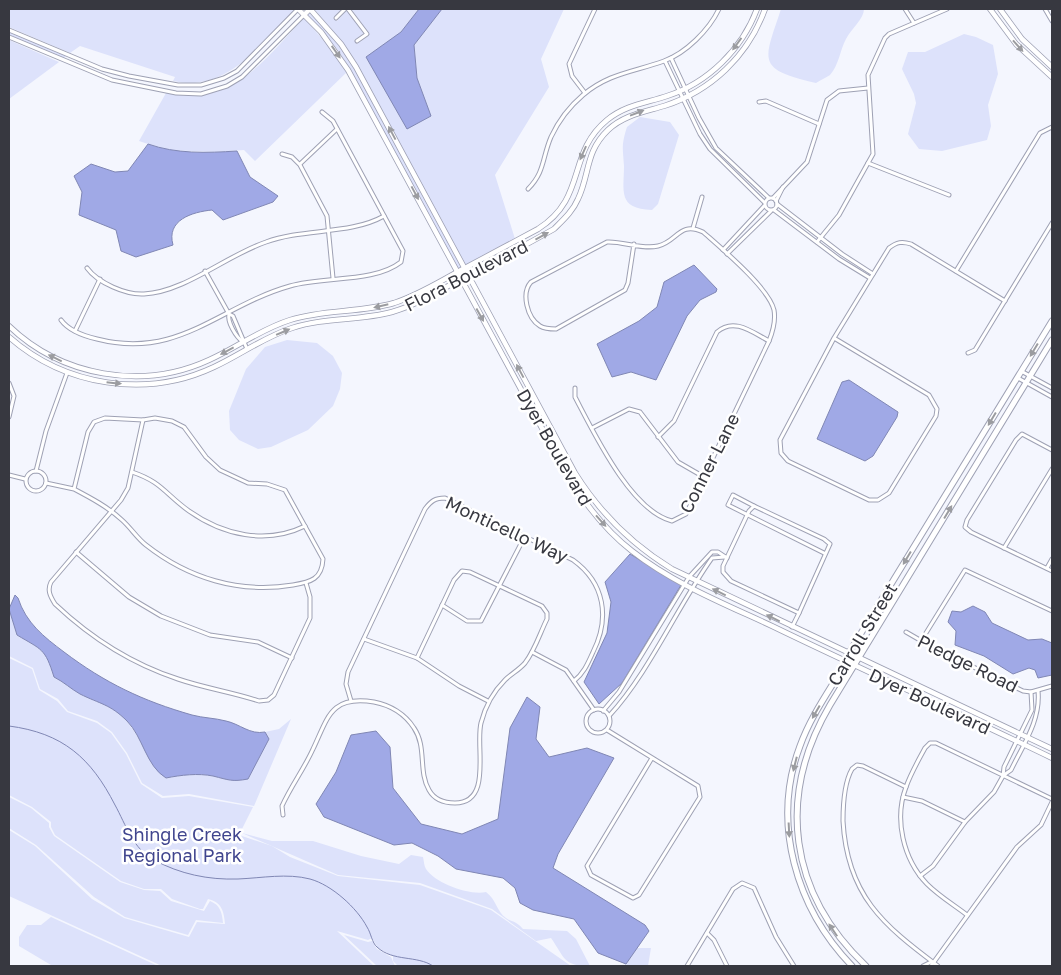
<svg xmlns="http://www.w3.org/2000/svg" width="1061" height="975" viewBox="0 0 1061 975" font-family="'Golos Text',sans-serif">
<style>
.green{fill:#dde2fb}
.water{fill:#a0a9e6;stroke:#8087b4}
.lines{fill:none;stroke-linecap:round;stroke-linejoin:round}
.stream{stroke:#8087b4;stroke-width:1}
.street-casing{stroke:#9ea1b4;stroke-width:5}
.secondary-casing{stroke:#9ea1b4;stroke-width:6}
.primary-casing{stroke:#9ea1b4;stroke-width:7}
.street{stroke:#fff;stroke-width:3}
.secondary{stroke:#fff;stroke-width:4.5}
.primary{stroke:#fff;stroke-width:5}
.oneway{fill:#9b9ca0}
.labels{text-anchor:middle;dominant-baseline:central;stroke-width:5;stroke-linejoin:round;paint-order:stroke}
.street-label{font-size:18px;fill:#373840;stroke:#fff}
.park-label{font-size:18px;fill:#40458e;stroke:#fff}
</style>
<rect width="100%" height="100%" fill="#f4f6fe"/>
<g class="green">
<path d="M9 9H295C261 44 228 93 173 81L175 77 80 46 70 53 9 27Z"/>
<path d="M314 9H342L333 18 337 21 347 10 364 34 354 40 357 44 368 36 369 33 351 9H419L401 32 366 57 431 116 417 78 414 45 442 9H564L541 59 549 87 495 175 515 239 465 265 358 66 343 43Z"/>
<path d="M781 9H864C864 19 851 29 846 39 840 50 839 65 830 75 826 78 820 80 816 83 755 69 764 61 781 9Z"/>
<path d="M310 12 339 45 354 68 461 267 458 269 350 69 337 49 307 15Z"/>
<path d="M304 18 333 51 347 72 255 161 244 150 216 152 166 150 139 141 166 93C233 107 263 61 304 18Z"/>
<path d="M9 32 66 56 63 59 9 35Z"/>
<path d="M964 34 976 37 993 45 998 74 988 105 991 126 987 140 942 151 919 149 908 134 916 103 914 94 902 69 908 52H925Z"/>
<path d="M9 40 59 62 9 99Z"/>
<path d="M640 117 670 122 679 135 658 204 652 210C617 209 624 190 624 166 623 147 621 146 627 127Z"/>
<path d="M287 340 317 343 333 356 342 373 340 389 333 406 308 430 271 447 258 449 239 440 230 430 229 411 246 369 265 347Z"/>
<path d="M9 609 17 635C42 650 45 648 54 677 64 682 71 689 80 694 99 703 116 706 129 724 143 742 149 762 166 778 181 775 198 773 213 776 229 780 232 782 248 779L269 739 265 732 279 729 291 719 254 806 189 794 163 796 142 783 127 753 112 732 97 721 68 711 58 699 40 689 33 668 9 656Z"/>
<path d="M9 658 32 669 39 690 57 701 67 712 97 723 111 733 126 754 141 784 162 798 189 796 253 807 239 835 272 846 290 857 338 876 420 885 491 910 571 966H398L393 961V956L378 948 372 938 368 940 337 931 374 966H162L9 896V830L35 846 92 899 124 918 189 937 197 922 225 924C224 912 222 902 208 899L203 909H200L172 899 161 889H144L121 881 55 835 51 827V822L32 807 9 795Z"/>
<path d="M9 797 31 808 49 823V827L54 836 120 882 144 890 160 891 171 901 204 911 210 901C220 905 222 912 223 923L196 920 188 935 125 917 94 897 36 845 9 828Z"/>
<path d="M242 833 272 841H313L361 856 399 864 411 855 423 857C424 861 424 866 426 869 435 883 470 896 486 892 497 900 496 911 506 918 513 923 515 920 523 929L567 931 576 939 590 966C563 966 565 958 551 938L536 941 492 909 420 883 338 875Z"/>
<path d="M51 917 158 966 51 965 19 946V937L27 925H41Z"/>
<path d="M344 935 368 942 372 941 377 949 391 957 395 966H377Z"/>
<path d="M637 948H651L648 966H624Z"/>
</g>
<g class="water">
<path d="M419 9H442L414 45 417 78 431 116 407 129 366 57 401 32Z"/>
<path d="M148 144C176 154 207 153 237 151L250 177 278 196 273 202 223 220 212 210C192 212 166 220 173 245L136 257 121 251 116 230 79 215 82 192 74 176 91 164 115 172 128 171Z"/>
<path d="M694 265 717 289 716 292 700 300 687 316 656 380 631 372 612 377 597 344 639 321 657 307 664 282Z"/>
<path d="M849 380 898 412 897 417 873 456 865 461 817 439 842 382Z"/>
<path d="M630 554 681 585 622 683 599 704 584 682 607 633 611 602 605 582Z"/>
<path d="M15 595 18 598C26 623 44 637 64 652 105 683 143 701 192 715 203 718 215 718 226 721 240 724 250 735 265 732L269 739 248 779C232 782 229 780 213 776 198 773 181 775 166 778 146 766 143 737 127 721 110 704 100 704 80 694 71 689 64 682 54 677 45 648 42 650 17 635L9 609Z"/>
<path d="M973 606 985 612 992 623 1028 640 1042 639 1052 643V675L1038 678 1035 670 1029 668 1013 674 984 656 955 645 956 631 948 622 952 611 961 612Z"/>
<path d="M527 697 540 707 536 739 549 757 587 748 614 758 558 854 553 868 645 925 649 931 626 964 598 953 574 919 533 910 520 903 515 888 503 878 456 869 438 856 412 843 394 845 324 817 316 804 336 772 351 735 376 731 390 747 393 788 421 824 462 834 498 819 510 728Z"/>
</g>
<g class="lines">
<path class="stream" d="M9 726C63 733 91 758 115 805 126 825 133 849 154 860 180 874 208 880 238 879 262 878 287 873 310 879 332 885 357 908 367 927 371 933 372 943 377 947 393 962 417 955 433 966"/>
<g class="street-casing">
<g id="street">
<path d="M348 9 367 34 357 41"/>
<path d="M905 9 914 23"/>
<path d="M1045 9 1052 21"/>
<path d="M336 18 345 9"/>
<path d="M9 30 102 69 129 76 178 85H201L224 78 237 71 298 9"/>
<path d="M9 37 112 80 176 93 201 94 227 86 242 77 304 15"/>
<path d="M671 58 699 118 716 148 769 198"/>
<path d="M665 61 700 134 710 149 764 202"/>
<path d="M585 93 572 76 569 64 595 9"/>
<path d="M759 102 766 101 819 124"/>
<path d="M282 154 292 157 300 165 327 216 333 278"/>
<path d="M868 163 949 195"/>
<path d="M300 164 337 129"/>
<path d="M528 189C545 172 542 158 551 137 558 122 570 106 583 95 609 73 634 72 664 61 686 53 709 30 719 9"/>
<circle cx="771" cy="204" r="6"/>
<path d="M773 198 807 162 827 100 839 91 868 88"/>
<path d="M776 201 783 187"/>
<path d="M777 204 842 254 873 274"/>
<path d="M774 210 839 259 870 278"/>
<path d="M693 228 702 197"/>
<path d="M817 242 839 215 873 154 868 75 885 38 889 34 947 9"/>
<path d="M723 250 764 206"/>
<path d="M727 254 771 211"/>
<path d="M87 268C98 283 126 295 144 294 185 292 227 255 266 242 304 228 350 235 384 216"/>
<path d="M205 271 229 314 233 316 247 349"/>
<path d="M956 271 1040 133 1052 127"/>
<path d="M229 314C227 322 236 337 243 342"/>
<path d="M61 320C69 331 84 336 97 339 179 360 219 306 290 286 324 276 374 283 401 262L403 251 333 121 322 112"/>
<path d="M75 331 100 279"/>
<path d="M834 338 929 395 937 409 936 416 889 493 878 500H869L788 461 781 453 780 440 834 338 889 248C897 242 902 241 911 244L1005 301"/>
<path d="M968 353 975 350 1052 223"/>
<path d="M1021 371 1052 388"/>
<path d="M1018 378 1052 397"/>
<path d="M9 383 14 396 9 417"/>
<path d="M575 388V397C594 433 631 511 672 521L686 514 769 341C773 331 776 321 774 310 769 288 721 248 703 232 679 221 678 241 658 246 642 250 623 241 607 242L531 282C521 293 527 318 540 326 545 329 551 329 556 329L625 290 628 283 634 244"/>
<path d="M143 420 128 488 121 500 51 582C47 590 50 596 55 604 90 637 132 664 178 679 204 688 232 692 259 701L268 700 274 695 310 618V597L306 583"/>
<path d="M592 428 629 409 640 412 678 462 704 477"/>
<path d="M658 437 674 421 717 332C734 317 752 332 769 341"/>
<path d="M1052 450 1022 434 1016 440 967 520 965 527 971 532 1052 571"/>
<circle cx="36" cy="481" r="10"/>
<path d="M36 471 46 431 67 373"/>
<path d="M132 472C162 482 165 494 189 511 223 535 266 545 305 526"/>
<path d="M9 475 25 479"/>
<path d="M46 483 74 489 88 432 94 422 105 418 143 420 155 418 172 421 184 427 206 457 220 470 248 483 267 484 285 490 323 559C322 579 311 582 293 585 239 594 188 578 146 545 137 538 131 528 122 520 108 507 91 498 74 489"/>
<path d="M754 506 824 539 830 544 799 613 731 581 723 572V566L749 511Z"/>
<path d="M754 506 733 495 728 505 824 553"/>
<path d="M1004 548 1052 469"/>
<path d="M76 552 129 597 161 616 210 635 258 642 292 658"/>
<path d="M1047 568 1052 559"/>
<path d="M442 605 467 621H481L525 536"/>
<path d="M792 627 799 613"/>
<path d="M906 632 932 647 1023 691 1031 692 1052 686"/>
<path d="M364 639 417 658 459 686 488 701"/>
<path d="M921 641 965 570 1052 611"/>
<path d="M532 652 566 670 594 710"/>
<path d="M351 701 346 684 348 672 425 509C431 501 435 498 445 498L573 560C605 583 610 618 593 652 588 663 584 673 574 681"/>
<circle cx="598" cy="721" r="12"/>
<path d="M603 711 619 692 689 577 712 552H718L727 558"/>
<path d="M609 716C649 673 677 607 712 558L725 557"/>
<path d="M607 730 698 786 700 797 639 895 633 898 591 875 587 866 652 758"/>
<path d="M1004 775 1011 770C1023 745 1041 720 1038 691"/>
<path d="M906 787 863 766 857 765 852 769C844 783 843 805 843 821 847 895 883 925 938 966"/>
<path d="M903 797 922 801 965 822"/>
<path d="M283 815 282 806C291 786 304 769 313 749 328 718 330 695 374 702 390 705 405 714 414 728 427 747 418 771 429 790 434 799 444 803 455 803 493 803 475 746 481 723 485 707 493 692 505 680 511 674 519 670 525 663 535 650 540 633 547 619V613L542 606 470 572 462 571 454 580 417 658"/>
<path d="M920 876 933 866 965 822 994 792 1003 776 1004 767 1032 710 1031 692"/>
<path d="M967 915C954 905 939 896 927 884 903 859 894 819 906 787 911 773 918 761 925 748L930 743H936L1052 799"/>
<path d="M707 933 714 940 727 966"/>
<path d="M687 966 733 889 742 883 754 888 776 937 794 966"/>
<path d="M923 966 931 962"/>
<path d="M931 966 1017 847 1041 825 1052 802"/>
</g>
</g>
<g class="secondary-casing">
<g id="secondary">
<path d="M298 9 321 32 348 70 569 478C586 505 606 531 632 551 674 584 725 604 772 626 865 671 959 713 1052 758"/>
<path d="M990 9 1016 44 1052 77"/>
<path d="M1000 9 1022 39 1052 67"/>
<path d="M304 15 310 9 341 44 356 67 575 473C600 513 631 544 672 569L1052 749"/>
<path d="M9 326C61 376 142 391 209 360 236 348 261 329 290 320 324 309 360 313 394 303 419 295 442 280 465 268 489 255 514 242 538 229 588 197 566 154 607 120 625 105 646 103 667 96 708 83 742 49 757 9"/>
<path d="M9 337C65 386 146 399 214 367 240 355 264 337 292 328 325 317 359 321 392 312 416 305 436 293 457 281 490 264 522 247 554 229 563 220 573 211 578 199 590 174 585 152 608 130 624 115 644 112 664 106 711 91 748 56 765 9"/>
</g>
</g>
<g class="primary-casing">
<g id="primary">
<path d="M852 966C796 908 771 823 800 746 810 718 827 694 842 669L844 661 1052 321"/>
<path d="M866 966C789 893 776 797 830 705L1052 340"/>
</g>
</g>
<use href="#street" class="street"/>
<use href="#secondary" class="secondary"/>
<use href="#primary" class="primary"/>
</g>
<defs><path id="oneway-solid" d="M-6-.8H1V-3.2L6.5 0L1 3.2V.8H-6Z" transform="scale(1.25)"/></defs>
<g class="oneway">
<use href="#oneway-solid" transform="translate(737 44) rotate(126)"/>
<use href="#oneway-solid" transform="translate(1018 46) rotate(48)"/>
<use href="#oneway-solid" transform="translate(336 52) rotate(55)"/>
<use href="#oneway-solid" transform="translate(637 113) rotate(-21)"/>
<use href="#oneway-solid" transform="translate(392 133) rotate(-118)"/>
<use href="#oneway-solid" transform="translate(583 153) rotate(114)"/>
<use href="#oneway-solid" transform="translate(415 193) rotate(62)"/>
<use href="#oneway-solid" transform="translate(542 236) rotate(-29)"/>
<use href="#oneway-solid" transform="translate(381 306) rotate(167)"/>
<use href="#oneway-solid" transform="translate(480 315) rotate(61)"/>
<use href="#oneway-solid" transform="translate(283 332) rotate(-23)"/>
<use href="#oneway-solid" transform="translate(1034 350) rotate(121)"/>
<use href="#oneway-solid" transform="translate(227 351) rotate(152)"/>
<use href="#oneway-solid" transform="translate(55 358) rotate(-154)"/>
<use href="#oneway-solid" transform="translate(520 371) rotate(-118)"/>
<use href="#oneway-solid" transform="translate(114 383) rotate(6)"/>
<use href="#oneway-solid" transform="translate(992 419) rotate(121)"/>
<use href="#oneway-solid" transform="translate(948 512) rotate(-59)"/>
<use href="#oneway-solid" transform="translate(601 521) rotate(48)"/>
<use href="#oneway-solid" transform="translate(907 558) rotate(121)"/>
<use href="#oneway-solid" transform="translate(719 592) rotate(-154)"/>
<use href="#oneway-solid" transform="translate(773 618) rotate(-154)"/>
<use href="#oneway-solid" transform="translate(816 712) rotate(120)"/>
<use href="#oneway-solid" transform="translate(795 764) rotate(104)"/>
<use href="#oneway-solid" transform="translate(789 830) rotate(87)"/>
<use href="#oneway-solid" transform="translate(833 930) rotate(-124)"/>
</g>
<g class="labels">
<g class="street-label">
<text transform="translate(466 275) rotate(-27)">Flora Boulevard</text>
<text transform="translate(555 447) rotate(60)">Dyer Boulevard</text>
<text transform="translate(709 463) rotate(-63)">Conner Lane</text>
<text transform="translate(507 529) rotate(25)">Monticello Way</text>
<text transform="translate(862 634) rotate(-59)">Carroll Street</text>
<text transform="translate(968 663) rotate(26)">Pledge Road</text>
<text transform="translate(930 701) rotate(25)">Dyer Boulevard</text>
</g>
<g class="park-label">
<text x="182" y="834">Shingle Creek<tspan x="182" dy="21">Regional Park</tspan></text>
</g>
</g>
<rect width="1061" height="975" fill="none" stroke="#373840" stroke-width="20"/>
</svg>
